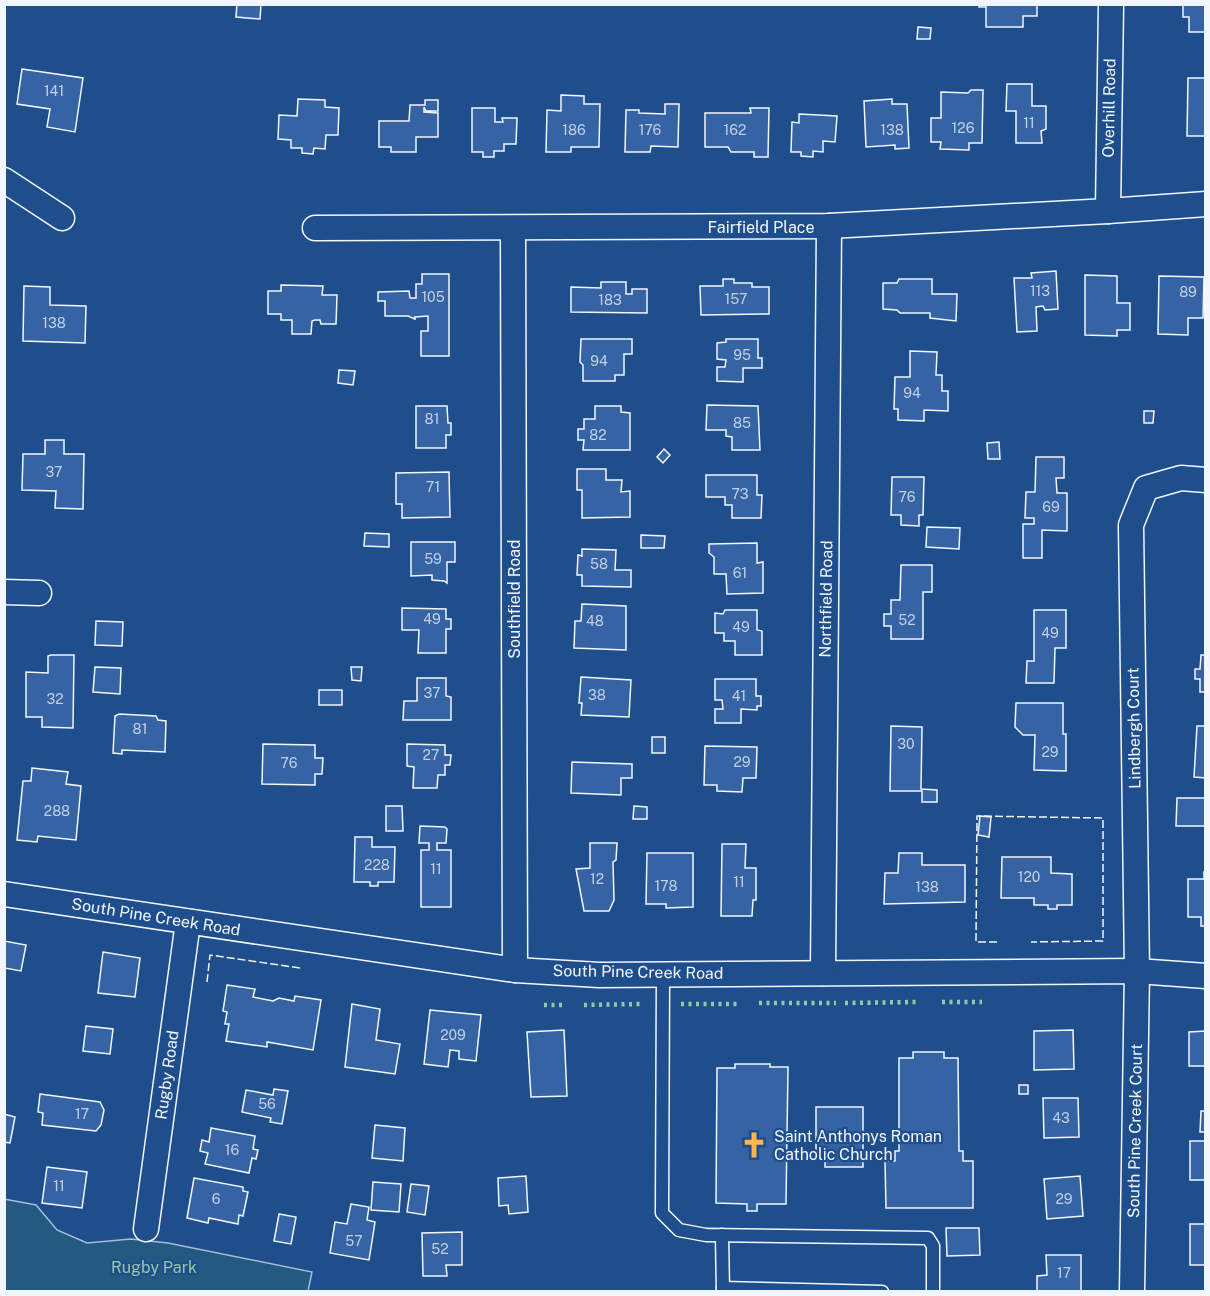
<svg xmlns="http://www.w3.org/2000/svg" width="1210" height="1296" viewBox="0 0 1210 1296" font-family="'Public Sans',sans-serif">
<style>
.green{fill:#245a82;stroke:#a8bbd7;stroke-width:1.5}
.building{fill:#3563a3;stroke:#f2f6ff;stroke-width:1.5}
.lines{fill:none;stroke-linecap:round;stroke-linejoin:round}
.lane-casing{stroke:#f2f6ff;stroke-width:15}
.street-casing{stroke:#f2f6ff;stroke-width:27}
.lane{stroke:#1f4e8c;stroke-width:12}
.street{stroke:#1f4e8c;stroke-width:24}
.hedge{stroke:#97c8a6;stroke-width:4.5;stroke-dasharray:3 4.5;stroke-linecap:butt}
.fence{stroke:#f2f6ff;stroke-width:1.5;stroke-dasharray:8 3;stroke-linecap:butt}
.labels{text-anchor:middle;dominant-baseline:central;stroke-width:4.5;stroke-linejoin:round;paint-order:stroke}
.number-label{font-size:14px;fill:#c3d1e8}
.street-label{font-size:16px;fill:#f2f6ff;stroke:#1f4e8c}
.poi-label{font-size:16px;fill:#f2f6ff;stroke:#1f4e8c;text-anchor:start}
.park-label{font-size:16px;fill:#97c8a6;stroke:#1f4e8c}
</style>
<rect width="100%" height="100%" fill="#1f4e8c"/>
<path class="green" d="M4 1199 36 1205 57 1230 87 1243 131 1239 168 1243 312 1272 308 1291H5Z"/>
<g class="building">
<path d="M237 4H261L260 19 236 17Z"/>
<path d="M979 4H1037V16H1023V27H986V7H979Z"/>
<path d="M1206 4V32H1189V17H1183V5Z"/>
<path d="M918 27 931 28 930 39H917Z"/>
<path d="M22 69 83 78 75 132 47 127 50 109 17 104Z"/>
<path d="M1188 78H1206V136H1187Z"/>
<path d="M1007 84H1032V106H1046V129L1041 131 1042 143H1016V111H1006Z"/>
<path d="M971 90H983L982 143H969V150L940 149 941 142H931V118H941V92L968 93Z"/>
<path d="M561 95 584 96V104H600L599 147H571V152H546L547 110 561 111Z"/>
<path d="M298 99 325 100V107L339 108 338 135H326L325 149 314 148 313 154 302 153V148H291V140L278 139 279 115 297 116Z"/>
<path d="M892 99V104H907L909 148 895 149V145L866 147 864 101Z"/>
<path d="M425 100H438V111H426L424 107V112L438 113V137H416V152H391V147H379V121H409L410 105H425Z"/>
<path d="M665 104H679L678 147 651 146 650 152H625L626 110H639V113L665 114Z"/>
<path d="M472 108H495V122H503L502 118H517L516 144H504V151H494V157H483V152H472Z"/>
<path d="M750 108H769L768 157H754V152H731L728 147H705V113H751Z"/>
<path d="M799 114 837 116 835 142 823 141V152L813 151V157L801 156V152H791L792 122 799 123Z"/>
<path d="M1056 271 1058 309 1045 310 1043 306 1036 307 1037 331 1017 332 1014 278H1032L1031 273Z"/>
<path d="M422 274H449V356H421V331H428V316L415 317V319L408 316H385V301H378V292L409 291 410 298H416V284H422Z"/>
<path d="M1085 275 1117 276V303H1130V330H1117V336L1085 335Z"/>
<path d="M1159 276 1204 277 1203 318H1188V335L1158 334Z"/>
<path d="M723 279H734V283H752V287H769V314L701 315 700 286H723Z"/>
<path d="M899 279H932V294H957L956 321 930 318V313H900L897 310 883 309V283H897Z"/>
<path d="M601 282H626V294H632V289H647V313L571 312V287L601 288Z"/>
<path d="M281 285 323 286 322 295H337L336 324H321L320 320H315L312 321 311 334H292V320H281V314H268V291H281Z"/>
<path d="M24 286 50 287V305L86 306 85 343 23 341Z"/>
<path d="M581 339H632V354H624V375H615V381H583V365L580 362Z"/>
<path d="M726 339H758V358H762V368H743V382L717 381V367H725L726 360 717 359V343L726 342Z"/>
<path d="M910 351 937 352 936 375H942V391H948V411L924 410V421L898 420V409H894L895 377H910Z"/>
<path d="M339 370 355 371 353 385 338 383Z"/>
<path d="M707 405 758 406 760 450H732V437L726 436V430H706Z"/>
<path d="M416 406H447L448 423H451V435H446V448H416Z"/>
<path d="M595 406H621V412L630 413V450H583L584 440H578V429H584V419H595Z"/>
<path d="M1144 411H1154L1153 423H1144Z"/>
<path d="M45 440H64V454H84L83 509 55 508 56 491 22 490 23 454H45Z"/>
<path d="M999 442 1000 459H988L987 443Z"/>
<path d="M664 449 670 455 663 463 657 457Z"/>
<path d="M1036 457H1064V478H1056L1057 493H1067V531L1042 530V558H1023V524H1034V518H1025L1026 492H1035Z"/>
<path d="M577 469H606V480H622L621 492 630 491V517L582 518V490H577Z"/>
<path d="M449 472 450 517 402 518V504H396V473Z"/>
<path d="M706 475H757V495H762L761 518H732V505H725V497H706Z"/>
<path d="M892 477H924L923 515H919V526L901 525V515H891Z"/>
<path d="M927 527 960 528 959 549 926 547Z"/>
<path d="M365 533 389 534V547L364 546Z"/>
<path d="M641 535 665 536 664 548H641Z"/>
<path d="M411 542H455V562H447V583L444 581 432 580V575L411 576Z"/>
<path d="M757 543V563L763 562V593L727 594 726 574H714V557L709 553V544Z"/>
<path d="M582 549 616 550 615 570H631V587L582 586V575H577L578 555 582 556Z"/>
<path d="M901 565H932V592H923V639H891V626H884V614H891V600H900Z"/>
<path d="M582 604 626 606V650L574 648 575 621H581Z"/>
<path d="M402 608 446 609V619H451V629H446V653H418L419 630H402Z"/>
<path d="M725 610H757V630L762 631V655H735V641H724V633H715V613L723 614Z"/>
<path d="M1034 610H1066V648H1055L1054 683H1026L1027 661H1034Z"/>
<path d="M96 621 123 622 122 646 95 645Z"/>
<path d="M51 655H74L73 728 42 727V717H26V672L48 673V656Z"/>
<path d="M1201 655H1206V692H1200V679H1195V669H1200Z"/>
<path d="M95 667 121 668 120 694 93 692Z"/>
<path d="M351 667H362L361 681 352 680Z"/>
<path d="M581 677 631 680 629 717 581 715 582 703H579Z"/>
<path d="M417 678H446V696L451 697V720H403L404 701H417Z"/>
<path d="M715 679H756V696H761V706H757V710L741 709V723H715V709H723L722 700H715Z"/>
<rect x="319" y="690" width="23" height="15"/>
<path d="M1016 703H1063V734H1066V771L1034 770 1035 735H1023L1015 727Z"/>
<path d="M119 714 156 716 158 720 166 721 165 752 122 750V754L113 753 115 716Z"/>
<path d="M891 726 922 727 921 789 937 790V802H922V791H890Z"/>
<path d="M1197 726H1206V778L1194 777Z"/>
<rect x="652" y="737" width="13" height="16"/>
<path d="M263 744 315 745V758H323L322 774H315V785L262 784Z"/>
<path d="M407 744 445 745V755H451L450 765H445V775H438L437 788H413L414 767 407 766Z"/>
<path d="M705 746 757 747 756 778H743L742 792 717 791V785H704Z"/>
<path d="M572 762 632 764V778H621V795L571 793Z"/>
<path d="M32 768 68 772 66 784 81 786 76 840 38 836 37 842 17 840 23 781H31Z"/>
<path d="M1177 798H1206V826H1176Z"/>
<path d="M386 806H402L403 831H386Z"/>
<path d="M634 806 647 807V819H633Z"/>
<path d="M980 816 991 817 989 837 978 835Z"/>
<path d="M420 826 445 827 447 829 446 843H437V850H451V907H421V850H429V843H419Z"/>
<path d="M355 837H372V847H395L394 882H378V886H370V882H354Z"/>
<path d="M590 843H617L616 860 613 862 614 900 609 911H584L576 869 590 868Z"/>
<path d="M722 844H746L745 868H756V900H753L752 916H721Z"/>
<path d="M647 853H693V907L666 908V904H646Z"/>
<path d="M899 853H922V865H965V902L884 904 885 873H898Z"/>
<path d="M1002 857H1051V873L1072 874V905H1057V909H1048V905H1034V898H1001Z"/>
<path d="M1204 872H1206V926H1201V917H1188V879H1204Z"/>
<path d="M4 941 26 945 21 971 5 968 4 972Z"/>
<path d="M103 952 140 958 135 997 98 993Z"/>
<path d="M227 985 255 989 253 997 273 1001 279 998 294 1001 295 996 321 1000 313 1050 267 1042V1047L226 1041 229 1024H225L227 1012 223 1011Z"/>
<path d="M352 1004 380 1009 376 1040 400 1044 395 1074 345 1067Z"/>
<path d="M430 1010 481 1015 476 1061 459 1059V1051L450 1050 448 1067 424 1064Z"/>
<path d="M86 1026 113 1029 110 1054 83 1051Z"/>
<path d="M564 1030 567 1096 531 1097 527 1032Z"/>
<path d="M1073 1030 1074 1069 1034 1070V1031Z"/>
<path d="M1206 1031V1066H1189V1032Z"/>
<path d="M913 1052H944V1058H958L959 1151H963V1161H973V1208H886L885 1161H895V1151H899V1058H913Z"/>
<path d="M735 1064H770V1067H788L786 1204H757V1211H747V1204L716 1203 717 1068H735Z"/>
<rect x="1019" y="1085" width="9" height="9"/>
<path d="M274 1089 288 1091 282 1124 270 1122 271 1118 242 1112 246 1090 273 1095Z"/>
<path d="M40 1094 100 1102 104 1110 101 1125 96 1131 42 1125 43 1113 38 1112Z"/>
<path d="M1043 1098H1078L1079 1137 1044 1138Z"/>
<path d="M816 1107H863V1167H825V1159H816Z"/>
<path d="M1201 1111H1206V1132H1200Z"/>
<path d="M4 1114 15 1117 10 1143 4 1142Z"/>
<path d="M375 1125 405 1128 403 1161 372 1158Z"/>
<path d="M211 1128 255 1136 253 1149 258 1150 256 1159 252 1158 249 1173 205 1164 208 1153 200 1151 202 1140 209 1142Z"/>
<rect x="1190" y="1141" width="16" height="39"/>
<path d="M47 1167 87 1172 82 1208 42 1203Z"/>
<path d="M526 1176 528 1212 509 1214 508 1205 499 1206 498 1178Z"/>
<path d="M1080 1176 1083 1216 1047 1219 1044 1179Z"/>
<path d="M194 1178 243 1187V1191L248 1192 243 1216 239 1215 238 1224 209 1218 208 1223 187 1218Z"/>
<path d="M373 1182 401 1184 399 1212 371 1210Z"/>
<path d="M411 1184 429 1186 425 1215 407 1212Z"/>
<path d="M351 1204 369 1207 367 1220 375 1222 369 1260 330 1253 335 1222 347 1224Z"/>
<path d="M279 1214 296 1217 291 1244 274 1241Z"/>
<rect x="1190" y="1224" width="16" height="41"/>
<path d="M946 1228H979L980 1255 947 1256Z"/>
<path d="M462 1232V1265H446L447 1276H423L422 1233Z"/>
<path d="M1046 1255H1081V1292H1037V1276L1047 1275Z"/>
</g>
<g class="lines">
<g class="lane-casing">
<g id="lane">
<path d="M663 974 662 1213 679 1230 706 1235 928 1238 933 1246V1292"/>
<path d="M722 1235 723 1292"/>
<path d="M723 1288 882 1292"/>
</g>
</g>
<g class="street-casing">
<g id="street">
<path d="M4 180 62 218"/>
<path d="M1108 211 1111 4"/>
<path d="M315 228 829 226 1108 211 1206 204"/>
<path d="M513 229 515 970"/>
<path d="M4 592 39 593"/>
<path d="M4 894 515 970 599 975 1137 971 1206 976"/>
<path d="M823 973 829 226"/>
<path d="M146 1229 188 922"/>
<path d="M1132 1292 1137 971 1131 525 1146 488 1181 478 1206 480"/>
</g>
</g>
<use href="#lane" class="lane"/>
<use href="#street" class="street"/>
<g class="hedge">
<path d="M942 1002H982"/>
<path d="M759 1003H836"/>
<path d="M845 1003 916 1002"/>
<path d="M681 1004H739"/>
<path d="M544 1005H564"/>
<path d="M584 1005 640 1004"/>
</g>
<g class="fence">
<path d="M997 942H976L977 816 1103 818V941L1031 942"/>
<path d="M207 982 210 955 300 968"/>
</g>
</g>
<defs>
<g id="church-bare" transform="scale(2.07)"><path d="M-1.2-6h2.4v3.5h3.3v2.4h-3.3V6h-2.4V-.1h-3.3v-2.4h3.3Z" fill="#ffb74d" stroke="#1f4e8c" stroke-width="2.5" paint-order="stroke"/></g>
</defs>
<g fill-rule="evenodd">
<use href="#church-bare" x="754" y="1145"/>
</g>
<g class="labels">
<g class="number-label">
<text x="54" y="91">141</text>
<text x="1029" y="123">11</text>
<text x="963" y="128">126</text>
<text x="574" y="130">186</text>
<text x="650" y="130">176</text>
<text x="735" y="130">162</text>
<text x="892" y="130">138</text>
<text x="1040" y="291">113</text>
<text x="1188" y="292">89</text>
<text x="433" y="297">105</text>
<text x="736" y="299">157</text>
<text x="610" y="300">183</text>
<text x="54" y="323">138</text>
<text x="742" y="355">95</text>
<text x="599" y="361">94</text>
<text x="912" y="393">94</text>
<text x="432" y="419">81</text>
<text x="742" y="423">85</text>
<text x="598" y="435">82</text>
<text x="54" y="472">37</text>
<text x="433" y="487">71</text>
<text x="740" y="494">73</text>
<text x="907" y="497">76</text>
<text x="1051" y="507">69</text>
<text x="433" y="559">59</text>
<text x="599" y="564">58</text>
<text x="740" y="573">61</text>
<text x="432" y="619">49</text>
<text x="907" y="620">52</text>
<text x="595" y="621">48</text>
<text x="741" y="627">49</text>
<text x="1050" y="633">49</text>
<text x="432" y="693">37</text>
<text x="597" y="695">38</text>
<text x="739" y="696">41</text>
<text x="55" y="699">32</text>
<text x="140" y="729">81</text>
<text x="906" y="744">30</text>
<text x="1050" y="752">29</text>
<text x="431" y="755">27</text>
<text x="742" y="762">29</text>
<text x="289" y="763">76</text>
<text x="57" y="811">288</text>
<text x="377" y="865">228</text>
<text x="436" y="869">11</text>
<text x="1029" y="877">120</text>
<text x="597" y="879">12</text>
<text x="739" y="882">11</text>
<text x="666" y="886">178</text>
<text x="927" y="887">138</text>
<text x="453" y="1035">209</text>
<text x="267" y="1104">56</text>
<text x="82" y="1114">17</text>
<text x="1061" y="1118">43</text>
<text x="232" y="1150">16</text>
<text x="59" y="1186">11</text>
<text x="216" y="1199">6</text>
<text x="1064" y="1199">29</text>
<text x="354" y="1241">57</text>
<text x="440" y="1249">52</text>
<text x="1064" y="1273">17</text>
</g>
<g class="street-label">
<text transform="translate(1109 108) rotate(-89)">Overhill Road</text>
<text x="761" y="227">Fairfield Place</text>
<text transform="translate(514 599) rotate(-90)">Southfield Road</text>
<text transform="translate(826 599) rotate(-89)">Northfield Road</text>
<text transform="translate(1134 728) rotate(-91)">Lindbergh Court</text>
<text transform="translate(156 917) rotate(9)">South Pine Creek Road</text>
<text transform="translate(638 972) rotate(1)">South Pine Creek Road</text>
<text transform="translate(167 1075) rotate(-82)">Rugby Road</text>
<text transform="translate(1135 1131) rotate(-89)">South Pine Creek Court</text>
</g>
<g class="poi-label">
<text x="774" y="1136">Saint Anthonys Roman<tspan x="774" dy="18">Catholic Church</tspan></text>
</g>
<g class="park-label">
<text x="154" y="1267">Rugby Park</text>
</g>
</g>
<rect width="1210" height="1296" fill="none" stroke="#f2f6ff" stroke-width="12"/>
</svg>
